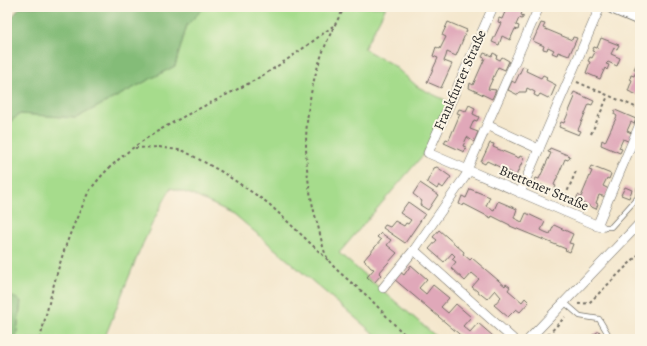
<svg xmlns="http://www.w3.org/2000/svg" width="647" height="346" viewBox="0 0 647 346" font-family="Alegreya,serif">
<style>
.green{fill:#a6dc8c;stroke:#68845c}
.forest{fill:#84bc78;stroke:#587452}
.building{fill:#e0a8b9}
.lines{fill:none;stroke-linecap:round;stroke-linejoin:round}
.service-casing{stroke:#716d64;stroke-width:6}
.minor-casing{stroke:#716d64;stroke-width:10}
.primary-casing{stroke:#716d64;stroke-width:16}
.path{stroke:#716d64;stroke-width:2;stroke-dasharray:3 3;stroke-linecap:butt}
.service{stroke:#fff;stroke-width:4.5}
.minor{stroke:#fff;stroke-width:9}
.primary{stroke:#fff;stroke-width:14}
.labels{text-anchor:middle;dominant-baseline:central;stroke-width:4;stroke-linejoin:round;paint-order:stroke}
.street-label{font-size:14px;fill:#2b2b2b;stroke:#fcf5e5}
</style>
<rect width="100%" height="100%" fill="#fcf5e5"/>
<filter id="ink" filterUnits="userSpaceOnUse"><feTurbulence type="fractalNoise" baseFrequency=".025" numOctaves="2"/><feDisplacementMap in="SourceGraphic" scale="8" xChannelSelector="R" yChannelSelector="G"/><feConvolveMatrix kernelMatrix="1 2 1 2 8 2 1 2 1" color-interpolation-filters="sRGB"/></filter>
<filter id="wash" filterUnits="userSpaceOnUse"><feTurbulence type="fractalNoise" baseFrequency=".012" numOctaves="4" result="noise"/><feDisplacementMap in="SourceGraphic" scale="16" xChannelSelector="R" yChannelSelector="G"/><feGaussianBlur stdDeviation="0.9" result="paint"/><feColorMatrix in="noise" values="0 0 0 0 0 0 0 0 0 0 0 0 0 0 0 0 0 1.4 0 .05"/><feComposite in="paint" operator="in"/></filter>
<g filter="url(#wash)">
<rect width="100%" height="100%" fill="#f4e7cd"/>
<path class="green" d="M205 7H386L364 49 393 65 418 87 449 102 423 155 339 253 439 339H380L234 214 193 195 171 188C143 236 125 288 104 339H16L21 302 7 294V124L20 114 76 118 175 66 187 25Z"/>
<g class="forest">
<path d="M20 7H205L187 25 175 66 76 118 20 114 7 124V24Z"/>
<path d="M7 294 21 301 16 339H7Z"/>
</g>
<g id="blocks">
<g class="building">
<path d="M507 7H524L521 15 524 16 522 19 519 18 516 25 519 26 518 30 515 29 510 40 502 36 499 45 492 42 501 23 498 22 499 18 502 19 505 12 502 11 504 8 506 9Z"/>
<path d="M448 22 467 30 456 56 447 52 446 56 444 61 452 64 441 88 427 82 438 58 433 56 436 47 440 49 446 37 442 35Z"/>
<path d="M541 23 545 24 543 28 572 40 573 37 577 38 569 56 558 52 557 55 552 53 554 50 548 47 547 50 543 49 544 46 533 41Z"/>
<path d="M601 38 619 45 617 49 614 48 611 54 620 58 617 66 608 62 606 64 609 65 607 70 605 68 600 79 586 73 590 62 588 61 590 57 592 58 595 52 592 51 594 47 597 48Z"/>
<path d="M484 53 492 56 493 53 497 55 496 58 500 60 502 57 509 61 505 70 498 67 488 89 496 90 492 99 469 88 470 83 473 85 485 58 482 57Z"/>
<path d="M640 63V96L628 91 632 80 630 79 631 75 634 76 637 70 634 69 636 65 639 66Z"/>
<path d="M523 66 527 68 526 71 541 78 543 75 547 77 546 80 556 85 550 99 540 94 538 97 534 95 535 92 527 88 526 92H520L518 95 508 90 512 81 515 83Z"/>
<path d="M574 92 594 101 592 105 589 104 578 130 581 131 579 135 559 127 561 122 564 123 575 97 572 96Z"/>
<path d="M469 105 475 108 473 114 479 117 477 121 474 120 470 129 478 132 474 142 467 137 463 146 466 147 464 152 444 143 446 139 449 140 460 114 457 113 459 109 466 111Z"/>
<path d="M615 110 636 119 634 124 631 122 627 131 634 134 630 142 623 139 619 148 622 149 620 153 601 145 602 140 605 142 617 116 614 114Z"/>
<path d="M490 143 494 144 493 147 519 158 520 156 524 158 515 178 511 176 512 173 487 161 485 164 481 162Z"/>
<path d="M550 148 570 156 568 160 565 159 554 185 556 186 554 190 534 182 536 178 539 179 551 153 548 152Z"/>
<path d="M591 166 611 174 609 179 607 178 603 186 609 189 606 197 599 195 596 203 598 204 596 209 576 200 578 195 581 197 592 171 589 170Z"/>
<path d="M437 167 451 177 443 188 439 185 437 189 427 182 434 168Z"/>
<path d="M420 183 438 195 428 210 420 205 422 201 413 194Z"/>
<path d="M625 187 632 190 629 198 621 195Z"/>
<path d="M470 189 490 197 486 206 494 210 498 201 517 209 514 218 522 222 526 213 545 222 541 230 545 232 550 234 554 225 573 234 569 243 573 244 570 252 565 250 566 249 510 226V225L492 216 491 218 464 204 463 206 459 204 462 196 466 198Z"/>
<path d="M408 202 425 214 405 243 383 228 385 225 390 227 395 221 404 226 406 223 408 224 411 220 400 213Z"/>
<path d="M439 230 464 252 463 254 470 260 472 258 505 286 506 284 510 287 508 290 522 302 525 298 529 302 520 312 516 309 508 317 494 305 501 297 495 290 487 299 472 287 479 279 472 273 465 281 451 268 456 262 452 259 455 256 452 253 444 262 429 249 437 240 433 237Z"/>
<path d="M381 233 391 240 387 245 397 253 379 273 381 275 374 283 367 277 374 269 371 268 364 260 381 240 377 237Z"/>
<path d="M411 265 427 279 419 288 426 294 433 285 449 298 441 307 448 313 456 304 471 317 463 326 470 332 478 323 493 336 490 339H465L394 279 400 272 404 275Z"/>
<path d="M599 331 604 339H587Z"/>
</g>
</g>
</g>
<g filter="url(#ink)">
<use href="#blocks" fill-opacity="0" stroke="#716d64" stroke-width="1"/>
<g class="lines">
<g class="service-casing">
<g id="service">
<path d="M638 196 640 186"/>
<path d="M601 227H611L640 195"/>
<path d="M564 302 580 316 599 319 611 339"/>
</g>
</g>
<g class="minor-casing">
<g id="minor">
<path d="M493 7 428 153 601 227"/>
<path d="M487 125 539 149"/>
<path d="M467 170 539 7"/>
<path d="M520 193 600 7"/>
<path d="M597 226 640 124"/>
<path d="M414 250 513 339"/>
<path d="M383 288 414 250 469 171"/>
<path d="M529 339 640 223"/>
</g>
</g>
<g class="primary-casing">
<path id="primary" d="M614 7 640 18"/>
</g>
<g class="path">
<path d="M345 7C304 73 296 152 318 226 321 237 323 252 329 261 336 271 355 285 365 294 381 309 393 325 410 339"/>
<path d="M577 82 640 109"/>
<path d="M591 134 608 96"/>
<path d="M135 148 159 147 184 151 222 172 268 203 328 260"/>
<path d="M563 202 576 171"/>
<path d="M578 304 589 303 640 253"/>
<path d="M40 339C51 295 61 250 81 209 84 203 86 196 90 190 130 136 196 112 253 81 281 65 307 46 333 26"/>
<path d="M544 339 565 317"/>
</g>
<use href="#service" class="service"/>
<use href="#minor" class="minor"/>
<use href="#primary" class="primary"/>
</g>
</g>
<g class="labels">
<g class="street-label">
<text transform="translate(460 80) rotate(-66)">Frankfurter Straße</text>
<text transform="translate(544 188) rotate(23)">Brettener Straße</text>
</g>
</g>
<rect width="647" height="346" fill="none" stroke="#fcf5e5" stroke-width="24"/>
</svg>
